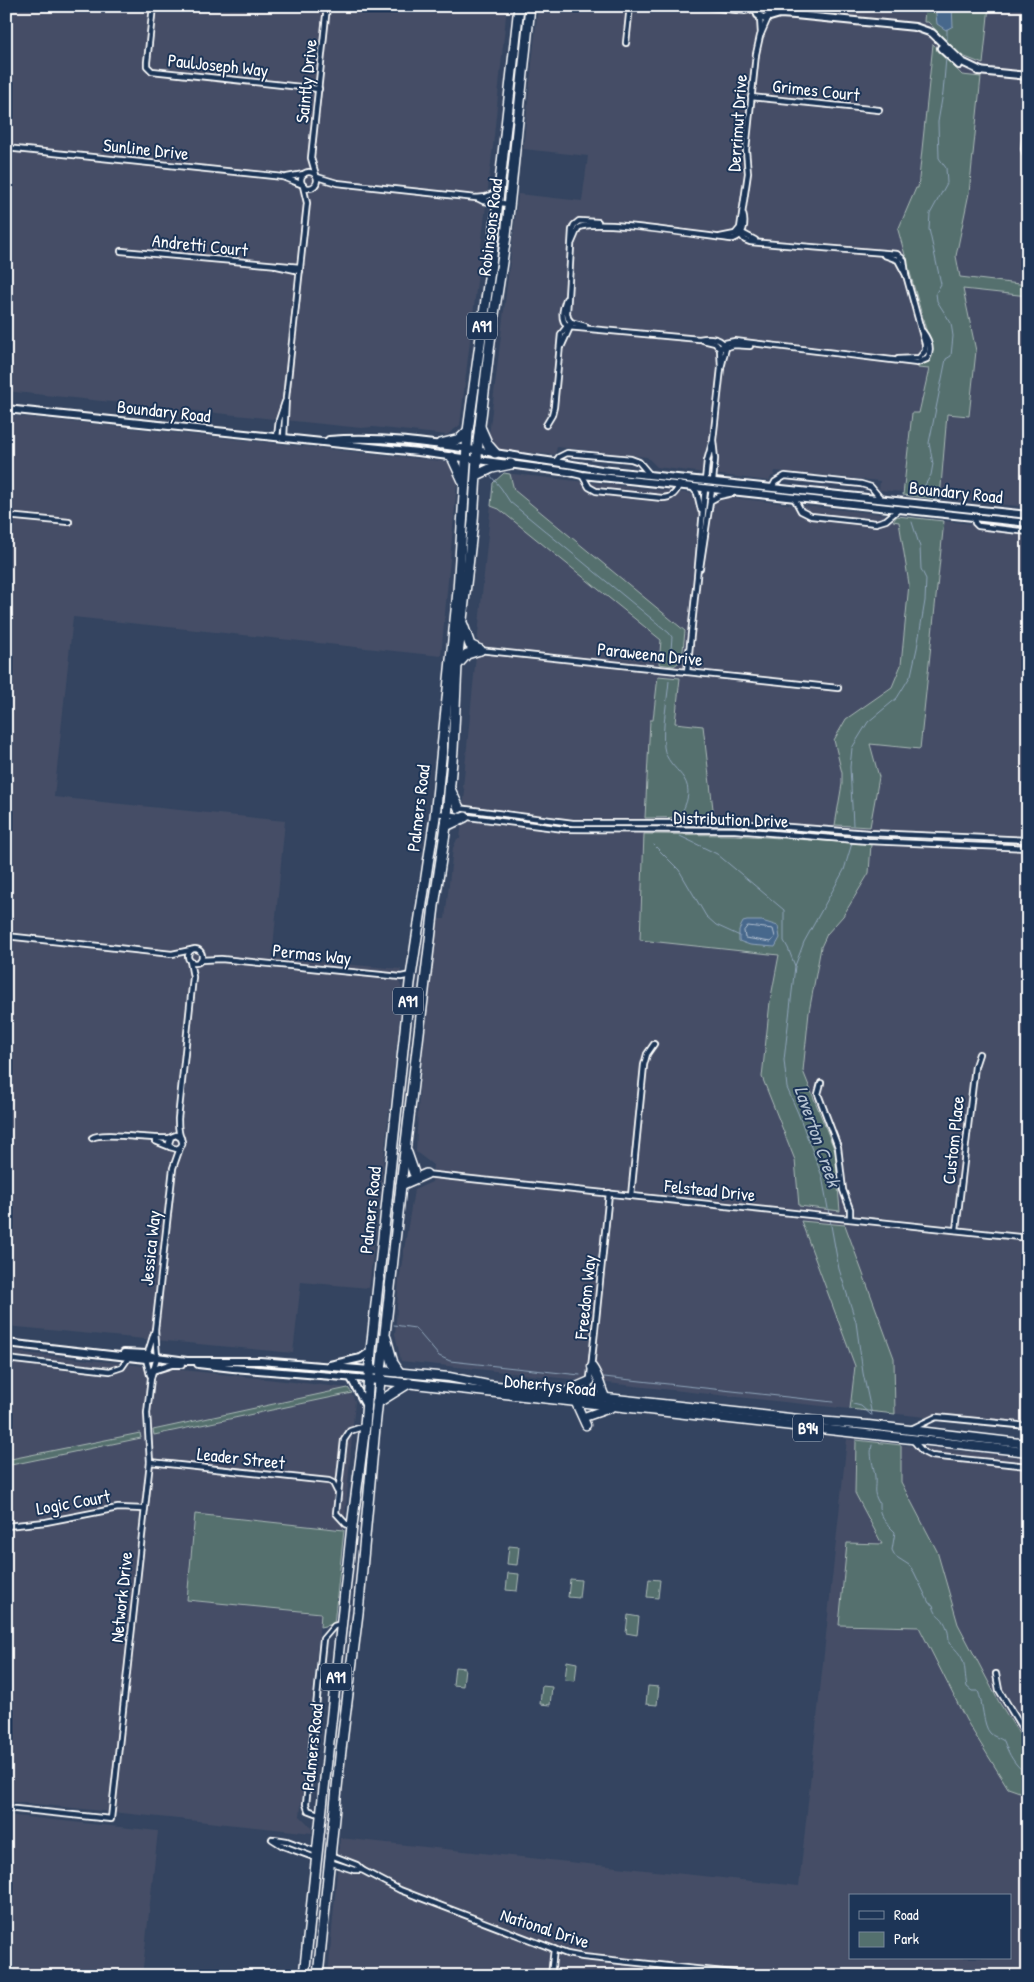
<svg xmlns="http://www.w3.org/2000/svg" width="1034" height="1982" viewBox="0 0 1034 1982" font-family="'Patrick Hand',sans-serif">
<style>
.built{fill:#444e66;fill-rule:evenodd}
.green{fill:#54706e;stroke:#aab8b6}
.water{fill:#46678c;stroke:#90a4ba}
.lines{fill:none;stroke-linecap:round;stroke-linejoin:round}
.shore{stroke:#b5c2d1;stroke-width:1}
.stream{stroke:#90a4ba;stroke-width:1}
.street-casing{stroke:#fff;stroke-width:8}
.secondary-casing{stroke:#fff;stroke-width:10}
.primary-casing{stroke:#fff;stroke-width:11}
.highway-casing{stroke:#fff;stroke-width:12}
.street{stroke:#1d3557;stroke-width:4.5}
.secondary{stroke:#1d3557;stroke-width:6}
.primary{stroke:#1d3557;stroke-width:8}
.highway{stroke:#1d3557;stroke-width:9}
.labels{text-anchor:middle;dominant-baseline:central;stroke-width:4;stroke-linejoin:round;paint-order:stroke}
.shield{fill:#1d3557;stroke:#bbc2cd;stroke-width:1}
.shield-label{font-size:16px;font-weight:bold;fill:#fff}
.street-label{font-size:18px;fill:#fff;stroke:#1d3557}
.water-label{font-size:19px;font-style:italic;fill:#b5c2d1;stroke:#1d3557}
</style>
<rect width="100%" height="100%" fill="#344460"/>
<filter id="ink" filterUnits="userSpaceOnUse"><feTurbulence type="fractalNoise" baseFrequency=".02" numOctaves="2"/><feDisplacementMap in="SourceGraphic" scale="10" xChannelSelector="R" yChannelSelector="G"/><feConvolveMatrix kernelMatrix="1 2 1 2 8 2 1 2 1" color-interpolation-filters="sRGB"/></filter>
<g filter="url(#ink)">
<g class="built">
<path d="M6 6H507L493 146 460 425 447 435 373 427 361 428 6 391Z"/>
<path d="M538 6H1028V507L903 495V492L879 490 880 481 775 471 774 476H772L769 481 657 467 647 457 557 447 555 455 498 450 489 435 518 194 582 201 588 156 523 149Z"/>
<path d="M6 415 451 462 455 469 457 484 441 656 73 617 54 797 285 821 272 958 401 969 399 982 403 990 369 1288 301 1282 293 1353 6 1326Z"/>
<path d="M504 473 1028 530V1428L401 1361 395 1334 399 1280 414 1190 432 1182 433 1165 416 1152 419 1089 437 919H445L453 848 457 839H460L465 791 463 787 493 483Z"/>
<path d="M6 1351 349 1388 355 1401 344 1530 195 1514 187 1600 321 1613 300 1816 312 1828V1833L6 1801Z"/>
<path d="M847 1439 1028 1458V1976H328L340 1838 799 1886ZM850 1896H1010V1958H850Z"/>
<path d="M6 1815 158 1831 142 1976H6Z"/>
</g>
<g class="green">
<path d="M925 6H989L983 64 960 55 928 22H924Z"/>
<path d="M933 44 962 75 981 77 969 193 956 256 960 277 1028 285V296L963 289 976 351 969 416 947 414 940 498 935 499 903 495 912 413H919L929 369 918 368V365L929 360 932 351 898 230 916 188H918Z"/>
<path d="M504 473 510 474 514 490 685 631 682 660 674 666 659 664 661 640 499 509 491 506 493 483Z"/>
<path d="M897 516 944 521 920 749 870 744 879 777 870 827 835 825 842 784V773L834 740 846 719 892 687 901 665 909 584 899 522 893 521Z"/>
<path d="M658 676 680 678 675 723 703 726 714 817 645 818 650 720H653Z"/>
<path d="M644 834 734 835 871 844 869 873 843 916 827 934 821 947 809 1012 803 1071 835 1151 840 1211 799 1206 795 1160 762 1077 770 1002 779 955 640 940Z"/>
<path d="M801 1221 845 1225 894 1358 895 1414 850 1409 855 1366Z"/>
<path d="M348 1388 352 1393 154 1435 153 1430Z"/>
<path d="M140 1433 141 1438 6 1466V1460Z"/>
<path d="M856 1440 901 1445V1482L937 1551 958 1624 999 1702 1028 1748V1795L1008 1788 966 1720 919 1627 839 1625 847 1543 882 1544 855 1493Z"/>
<path d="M195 1514 344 1530 334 1624 320 1627 321 1613 187 1600Z"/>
<path d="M509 1546 519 1547 517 1565 507 1564Z"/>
<path d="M508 1573 519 1574 517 1591 506 1590Z"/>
<path d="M570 1579 581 1580 579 1598 568 1597Z"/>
<path d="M649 1579 660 1580 658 1598 647 1597Z"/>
<path d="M628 1615 639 1617 637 1635 626 1633Z"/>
<path d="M567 1661 577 1663 575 1681 565 1680Z"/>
<path d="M455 1667 465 1668 463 1686 453 1685Z"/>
<path d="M542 1686 552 1687 550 1705 540 1704Z"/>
<path d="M648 1686 659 1687 657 1705 646 1704Z"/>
</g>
<g class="water">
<path d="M935 6H952L953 26 946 30 937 24Z"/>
<path d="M747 921H762L778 926 780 938 775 947 750 945 739 941V930L743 922Z"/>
</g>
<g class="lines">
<path class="shore" d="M748 926 773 929 775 937 771 942 745 938 744 931Z"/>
<g class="stream">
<path d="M947 43V29"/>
<path d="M490 475 501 488 510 502 669 633 672 637 670 662"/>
<path d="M919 495 931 475 933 464 929 443 946 359 951 356 953 336 951 323 937 301 936 293 941 284 929 229 930 214 947 183 946 168 939 158 938 122 943 93 946 58"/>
<path d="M669 681C667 703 662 726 664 747 667 773 703 775 681 814"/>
<path d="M853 825 850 767 852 748 868 722 897 698 911 675 917 648 925 601 926 579 921 569 920 547 912 522"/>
<path d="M680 836 717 854 784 910V941L788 948 795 966"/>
<path d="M852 843 844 870 804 942 795 966 784 1060 787 1088 798 1113 822 1176 839 1269 856 1322 863 1373 872 1415"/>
<path d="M654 845 679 870 706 916 716 925 740 936"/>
<path d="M394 1325 415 1328 439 1356 450 1361 580 1375"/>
<path d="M604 1377 833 1402"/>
<path d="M853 1404 861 1406 871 1415"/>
<path d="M872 1445C869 1456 874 1465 875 1477 876 1489 872 1491 879 1503 878 1516 887 1524 895 1532L892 1550 895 1556 909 1565 914 1572 929 1603 933 1605C936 1618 940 1614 944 1622 948 1628 949 1636 949 1643 968 1660 963 1664 967 1687L972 1691H978C983 1702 983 1726 990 1733 993 1737 1000 1738 1004 1741 1009 1755 1015 1766 1028 1775"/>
</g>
<g class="street-casing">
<g id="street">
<path d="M153 6 147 62V66L152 71 319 89"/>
<path d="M1027 6 1028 7"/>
<path d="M760 18 761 34"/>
<path d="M626 43 630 6"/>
<path d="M751 97 879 110"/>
<path d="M6 148 283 177 303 185"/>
<path d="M1028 162 1024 149 1028 109"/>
<circle cx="309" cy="180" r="8"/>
<path d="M316 175 311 158 327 6"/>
<path d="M287 177 304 174"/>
<path d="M317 177 337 183 476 198 486 197 497 192"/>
<path d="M477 198 483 201 509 204"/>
<path d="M740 232 755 240"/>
<path d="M739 233 745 240 750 242 897 254 904 260 906 275"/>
<path d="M720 237 735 234 740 228 748 173 746 150 756 54 760 36 768 18"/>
<path d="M572 242 578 228C593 217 708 237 733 239 744 236 746 224 743 214"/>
<path d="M121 251 300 267"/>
<path d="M884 255 898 260 906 275 925 344V351L919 358 898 359"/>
<path d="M277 266 300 271"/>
<path d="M566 299C563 308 559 319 568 327L699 339C710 337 721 337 726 348L721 368"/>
<path d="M585 326 571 322 568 318 567 313 572 230 574 225 579 221 598 222"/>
<path d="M703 340 715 343 720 349 721 368 713 440 715 459 713 482"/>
<path d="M562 345 571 325"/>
<path d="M724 348 734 345 750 346"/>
<path d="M720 349 725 343 735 341 917 363 927 359C932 350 929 340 923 332"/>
<path d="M546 425 552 415 554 407 561 334 569 324"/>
<path d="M277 437 279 420 285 402"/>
<path d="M284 438 286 398 307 203 303 186"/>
<path d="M556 461 559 457 567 453 631 459 639 462 650 475"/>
<path d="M582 475 589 487 596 491 662 498C671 498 677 493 679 484"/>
<path d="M705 481 707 461 712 443"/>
<path d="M692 487 697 493 701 510"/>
<path d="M772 488 775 482 785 476 861 484 871 487 881 499"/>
<path d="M794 498 801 511 811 516 876 523 886 520 899 509"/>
<path d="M710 501 719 496 733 493"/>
<path d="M6 516 69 522"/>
<path d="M974 517 975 523 978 526 1028 532"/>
<path d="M700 568 712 489"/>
<path d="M479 650 838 688"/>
<path d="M687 672 697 577 705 488"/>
<path d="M458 808 573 823H735L869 833 1028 840"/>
<path d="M436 813 564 829 735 830 868 841 1028 848"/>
<path d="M6 936 172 954 191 950"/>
<circle cx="195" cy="956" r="7"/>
<path d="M201 960 221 959 401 977 411 975"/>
<path d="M821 1083 818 1094 838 1147 843 1190 850 1209V1219"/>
<path d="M92 1138C101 1131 154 1140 170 1138"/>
<path d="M181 1138 176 1135 171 1137 169 1143 170 1147 177 1149C187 1144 180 1140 179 1132 178 1127 178 1123 178 1119L193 977 190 961"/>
<path d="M155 1141 170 1147"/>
<path d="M425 1174 1028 1238"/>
<path d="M631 1196 644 1065 647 1054 654 1044"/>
<path d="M956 1230 975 1066 979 1054"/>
<path d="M6 1359 110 1371 122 1367 129 1357"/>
<path d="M150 1375 146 1359 155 1330 173 1168 180 1148"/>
<path d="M588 1398 609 1193"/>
<path d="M911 1429 936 1417 1028 1426"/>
<path d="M912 1439 923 1452 931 1456 1028 1466"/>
<path d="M150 1462 329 1481 333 1483 337 1491"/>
<path d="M6 1526 46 1522 118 1508 144 1509"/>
<path d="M352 1526 346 1524 336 1513 344 1440 350 1431 365 1426"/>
<path d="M996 1674 999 1690 1028 1738"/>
<path d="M6 1808 111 1819 150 1462 147 1413 151 1378 157 1357 155 1330"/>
<path d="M321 1815 308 1810 306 1804 323 1639 334 1626 341 1624"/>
<path d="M272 1839 283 1846 316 1858"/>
<path d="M274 1839 287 1841 317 1852"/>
<path d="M331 1855 357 1865 362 1870 400 1890 567 1954 583 1957 761 1976"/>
<path d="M329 1862 354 1870H362"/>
<path d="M551 1976 554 1949"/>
</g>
</g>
<g class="secondary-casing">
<g id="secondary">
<path d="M710 6 745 10 758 7"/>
<path d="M759 6 757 11 758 15 765 19 771 14 769 6"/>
<path d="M770 17 780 14 795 15 915 27 932 33 962 62 981 71"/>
<path d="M941 48 959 65"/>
<path d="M978 71 1028 76"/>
<path d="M6 409 418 452 569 472 582 475 1028 523"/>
<path d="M329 440C384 435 441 445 495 453 531 459 566 463 601 470L1028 515"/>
<path d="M6 1343 146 1359 157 1357 187 1361H260L370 1370"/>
<path d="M124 1353 147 1354 155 1357"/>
<path d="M198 1364 233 1368 369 1379"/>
<path d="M330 1365 361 1358 371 1351"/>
<path d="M153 1370 172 1364H181"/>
<path d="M351 1378 366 1406"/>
</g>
</g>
<g class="primary-casing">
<g id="primary">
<path d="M592 1367C599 1376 600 1387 605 1397"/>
<path d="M370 1370 449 1377 488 1385 817 1421 868 1425 1028 1444"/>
<path d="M369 1379 1028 1452"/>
<path d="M565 1392 590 1381"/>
<path d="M576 1403 586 1425"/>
<path d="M587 1416 610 1408"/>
</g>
</g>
<g class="highway-casing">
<g id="highway">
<path d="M480 427 488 445 495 453"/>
<path d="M440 444 460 439 468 431"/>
<path d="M452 457 464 483"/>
<path d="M477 475 492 468 511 464"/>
<path d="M463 625 470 645 480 650"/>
<path d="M458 664 467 654 480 650"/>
<path d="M450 789 459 808"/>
<path d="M446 826 465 817"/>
<path d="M407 1153 414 1173"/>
<path d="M401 1185 426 1174"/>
<path d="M386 1338 393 1363 399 1372"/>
<path d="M377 1403 409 1383"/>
<path d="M304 1976 352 1526 365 1426 371 1351 410 983 435 817 458 591 468 431 492 256 519 6"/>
<path d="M318 1976 340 1758 358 1613 375 1427 401 1185 434 906 446 826 453 750 457 664 473 522 478 442 491 334 506 236 530 6"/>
</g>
</g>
<use href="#street" class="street"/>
<use href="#secondary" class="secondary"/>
<use href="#primary" class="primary"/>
<use href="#highway" class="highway"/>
</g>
</g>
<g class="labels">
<g class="shield">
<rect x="467" y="312.5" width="30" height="27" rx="4"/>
<rect x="393" y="987.5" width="30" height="27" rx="4"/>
<rect x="793" y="1414.5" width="30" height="27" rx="4"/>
<rect x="321" y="1663.5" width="30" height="27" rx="4"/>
</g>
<g class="shield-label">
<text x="482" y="326">A91</text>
<text x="408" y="1001">A91</text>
<text x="808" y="1428">B94</text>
<text x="336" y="1677">A91</text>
</g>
<g class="street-label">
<text transform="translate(218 65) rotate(6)">PaulJoseph Way</text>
<text transform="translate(306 81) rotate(-84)">Saintly Drive</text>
<text transform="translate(816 90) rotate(6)">Grimes Court</text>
<text transform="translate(737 123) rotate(-86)">Derrimut Drive</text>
<text transform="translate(146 149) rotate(6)">Sunline Drive</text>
<text transform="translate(490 227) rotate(-83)">Robinsons Road</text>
<text transform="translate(200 245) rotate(6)">Andretti Court</text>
<text transform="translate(164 411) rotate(6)">Boundary Road</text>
<text transform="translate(956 492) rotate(6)">Boundary Road</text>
<text transform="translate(650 654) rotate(6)">Paraweena Drive</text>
<text transform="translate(418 808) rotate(-83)">Palmers Road</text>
<text transform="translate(731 819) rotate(2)">Distribution Drive</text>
<text transform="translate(312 954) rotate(6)">Permas Way</text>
<text transform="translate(953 1140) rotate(-84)">Custom Place</text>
<text transform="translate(710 1190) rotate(6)">Felstead Drive</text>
<text transform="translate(370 1210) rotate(-84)">Palmers Road</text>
<text transform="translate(150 1248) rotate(-84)">Jessica Way</text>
<text transform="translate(585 1297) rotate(-84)">Freedom Way</text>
<text transform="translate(550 1385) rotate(6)">Dohertys Road</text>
<text transform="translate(241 1458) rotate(6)">Leader Street</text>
<text transform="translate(73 1502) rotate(-10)">Logic Court</text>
<text transform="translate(121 1597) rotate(-84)">Network Drive</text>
<text transform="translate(312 1747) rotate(-84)">Palmers Road</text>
<text transform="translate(545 1928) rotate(18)">National Drive</text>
</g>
<g class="water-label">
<text transform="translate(818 1136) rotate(71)">Laverton Creek</text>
</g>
</g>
<rect width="1034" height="1982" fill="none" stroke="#1d3557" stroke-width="25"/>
<rect x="12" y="12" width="1009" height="1957" fill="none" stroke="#fff" stroke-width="2" filter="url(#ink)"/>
<rect x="849" y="1894" width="162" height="65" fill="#1d3557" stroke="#77869a"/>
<rect x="859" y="1911" width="25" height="8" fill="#1d3557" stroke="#77869a"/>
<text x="894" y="1920" font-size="15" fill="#ffffff">Road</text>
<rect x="859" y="1932" width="25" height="15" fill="#54706e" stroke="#77869a"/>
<text x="894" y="1944" font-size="15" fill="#ffffff">Park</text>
</svg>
